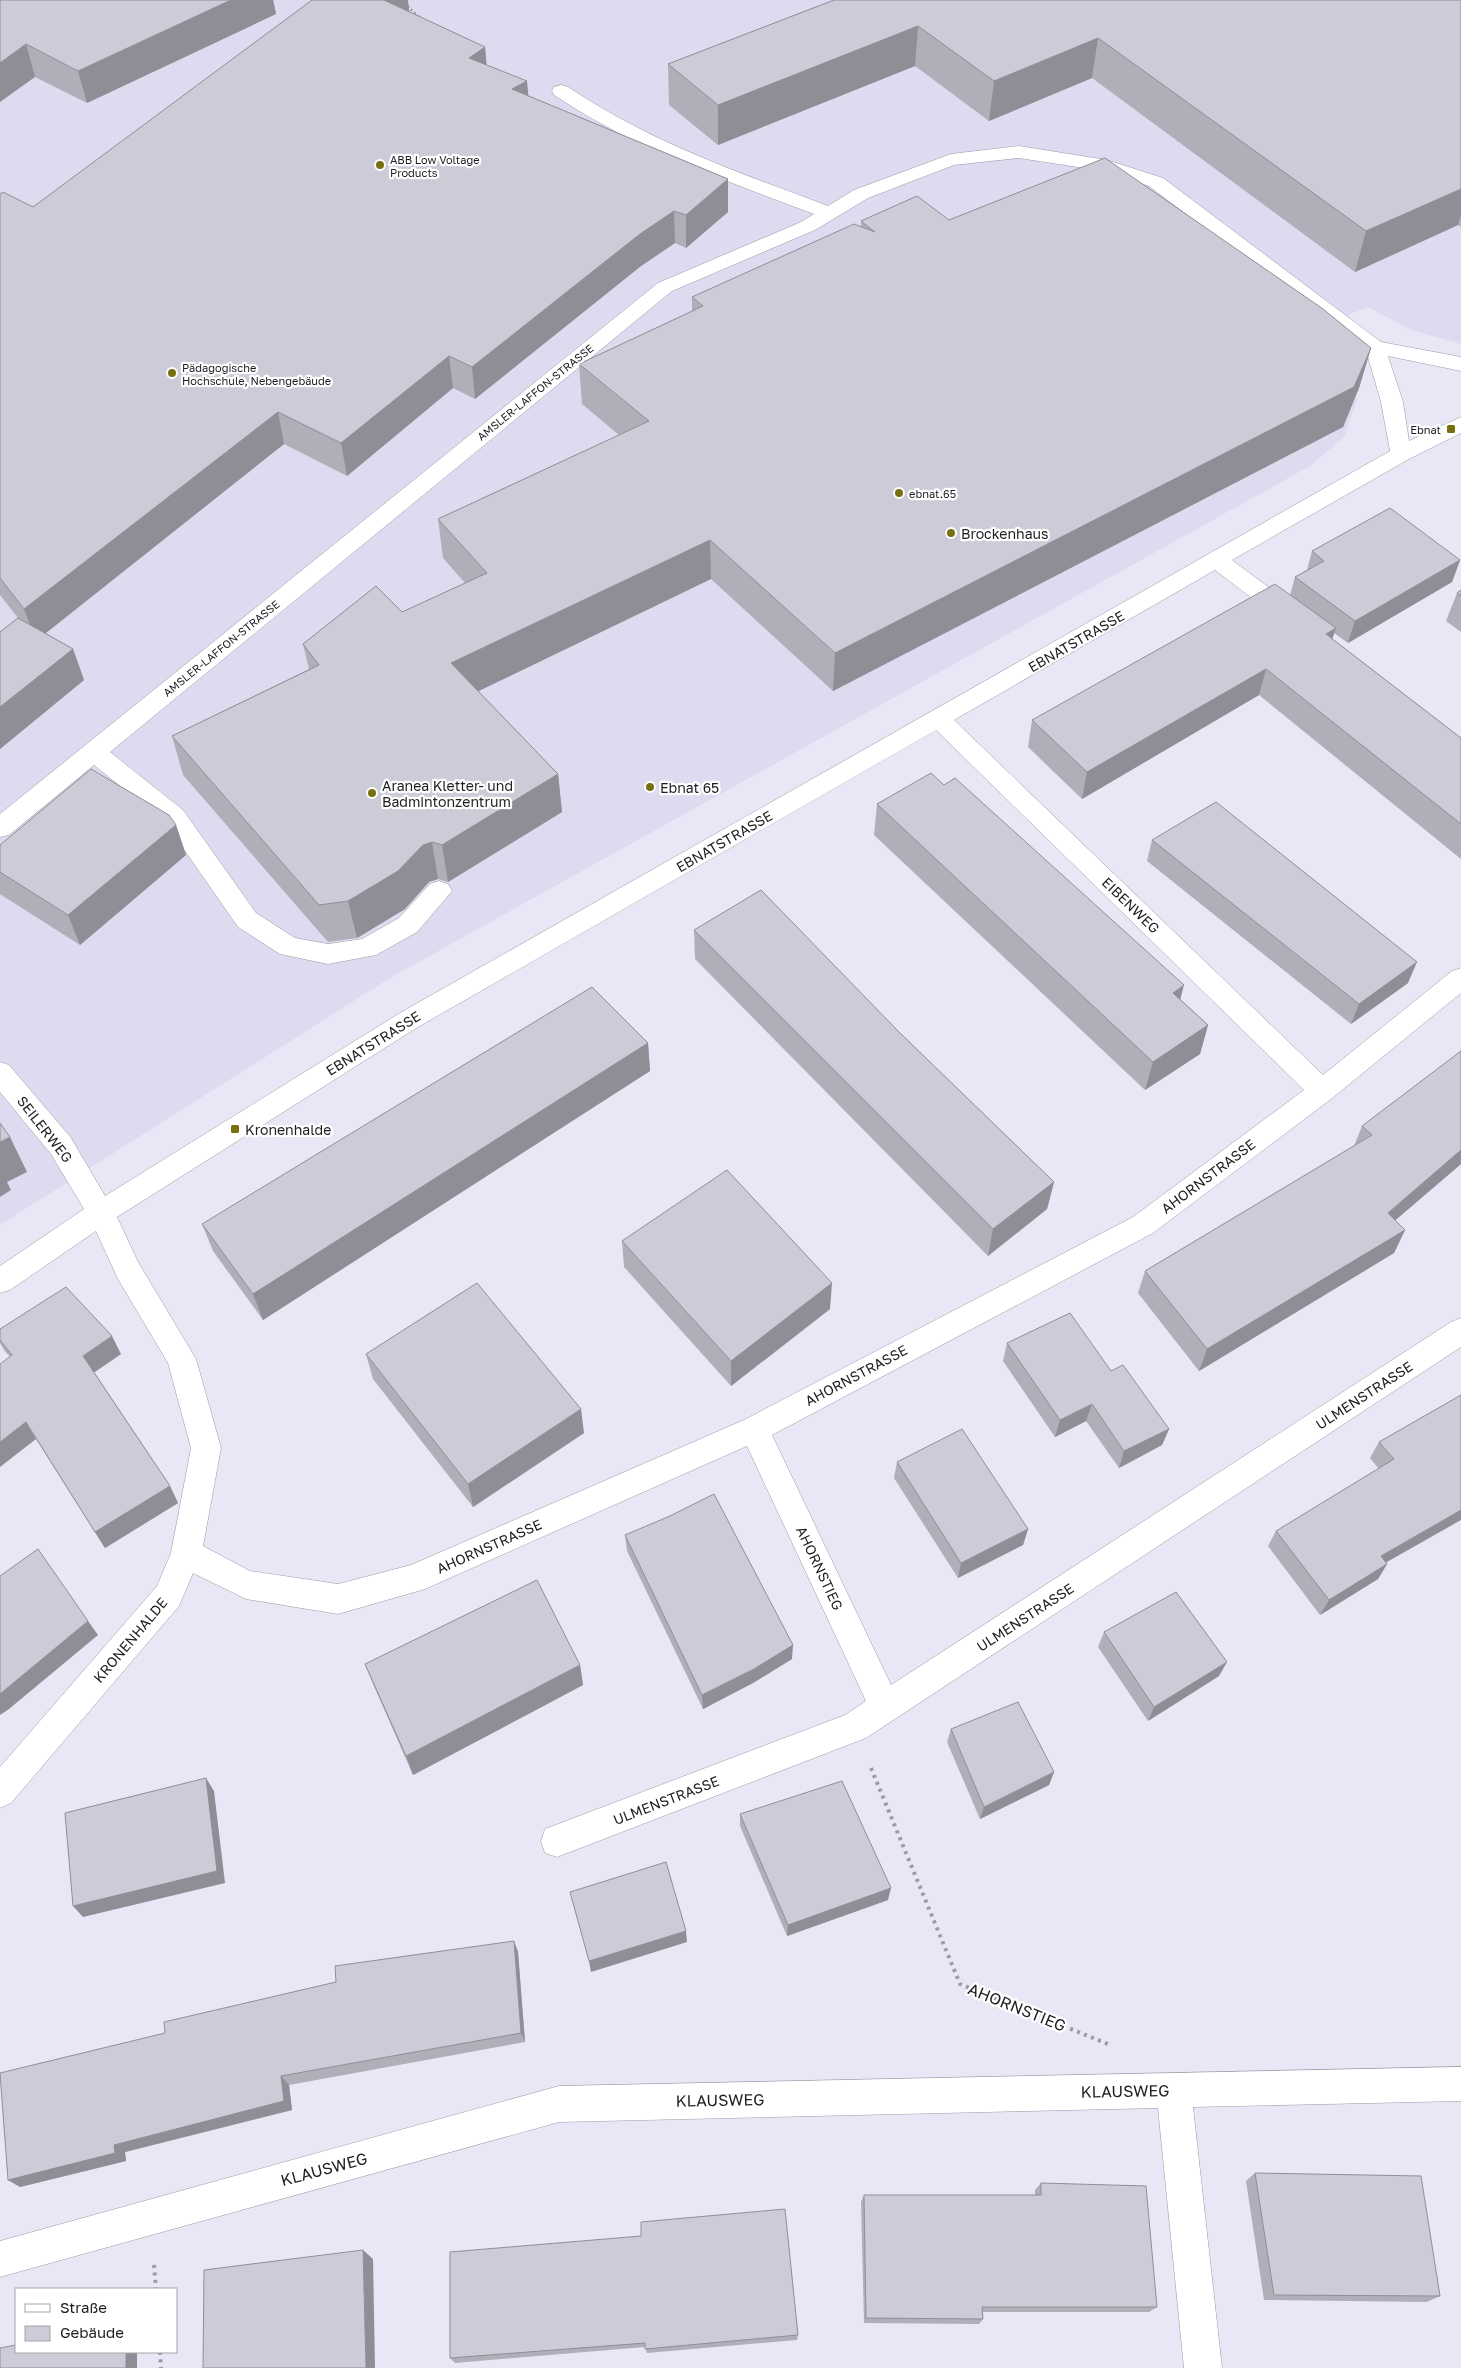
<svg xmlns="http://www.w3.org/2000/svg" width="1461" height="2368" viewBox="0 0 1461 2368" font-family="'Golos Text',sans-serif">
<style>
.built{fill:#dddbf0}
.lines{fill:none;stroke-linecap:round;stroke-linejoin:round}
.minor-casing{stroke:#9a99a6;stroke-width:1}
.path-far1{stroke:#9b9aa5;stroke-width:2.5;stroke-dasharray:2 2.5;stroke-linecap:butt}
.path{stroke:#9b9aa5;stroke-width:4;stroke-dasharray:3 4.5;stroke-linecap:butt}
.minor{fill:#fff;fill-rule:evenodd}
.wall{fill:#afafba}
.shaded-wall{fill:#8f8e97}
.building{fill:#cccbd8;stroke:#8f8e97}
.poi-dot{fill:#777010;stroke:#fff;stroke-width:2}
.labels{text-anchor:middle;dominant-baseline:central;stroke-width:4.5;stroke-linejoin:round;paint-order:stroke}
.far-poi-label{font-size:11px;fill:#1e1e22;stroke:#fff;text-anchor:start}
.far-street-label{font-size:11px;fill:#1e1e22;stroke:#fff}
.poi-label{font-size:14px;fill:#1e1e22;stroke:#fff;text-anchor:start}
.street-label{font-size:14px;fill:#1e1e22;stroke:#fff}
.near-street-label{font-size:16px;fill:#1e1e22;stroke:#fff}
</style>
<rect width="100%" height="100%" fill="#e8e7f5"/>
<path class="built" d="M0 0H1461V344L1411 330 1368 307 1316 328 1343 362 1357 400 1344 437 1310 466 390 978 0 1225Z"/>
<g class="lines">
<g class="minor-casing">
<g id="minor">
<path d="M561 85 568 87C648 141 737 172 828 206L854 190 951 154 1019 146 1107 160 1163 178 1381 342 1461 357V371L1388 356 1403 402 1409 441 1461 417V433L1409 459 1232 560 1298 609 1301 615 1298 621 1290 623 1282 621 1215 570 954 720 1323 1075 1452 971 1461 968V993L1331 1099 1153 1233 772 1435 891 1685 1451 1322 1461 1318V1347L866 1738 557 1857 545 1853 541 1841 545 1829 845 1715 866 1701 747 1446 425 1589 338 1614 246 1599 193 1573 179 1606 11 1803 0 1808V1767L157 1586 171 1553 191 1448 168 1363 118 1279 96 1231 10 1290 0 1293V1266L84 1209 51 1154 0 1092V1062L9 1065 71 1138 105 1196 400 1013 1390 451 1381 402 1366 350 1149 186 1104 171 1019 158 954 165 868 198 815 230 672 291 110 752 183 810 256 913 295 938 328 944 362 939 399 918 430 884 439 881 448 884 452 891 417 932 376 955 328 964 280 954 238 927 165 822 94 765 9 835 0 837V814L658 283 801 222 814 214C724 180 635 149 554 95L552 91 554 87ZM936 730 1304 1090 1133 1217 744 1420 411 1565 338 1584 250 1571 203 1546 221 1448 196 1359 138 1262 117 1217 418 1027Z"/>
<path d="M1461 2067V2101L1193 2107 1222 2368H1184L1158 2108 559 2122 0 2277V2241L559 2086Z"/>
</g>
</g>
<path class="path-far1" d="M401 0 420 18"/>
<g class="path">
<path d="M871 1768 960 1984 1108 2044"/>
<path d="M154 2265 156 2289"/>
<path d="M160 2352 161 2368"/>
</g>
<use href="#minor" class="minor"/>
</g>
<g class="wall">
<path d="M0 0H273L276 14 87 103 35 77Z"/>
<path d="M834 0H1461V227L1458 225 1355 272 1092 78 989 121 915 66 718 145 669 105 668 64Z"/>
<path d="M410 12 485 47 486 65 529 96 728 179V212L686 248 675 243 641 266 475 399 453 388 347 476 284 444 45 633 73 649 84 680 0 749V632L18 618 0 595V194L33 207Z"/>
<path d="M949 220 1371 348 1359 388 1343 427 833 691 711 579 478 691 558 774 562 812 448 882 438 879 429 882 405 909 357 938 328 942 183 775 172 736 309 669 303 644 402 612 465 583 443 558 438 519 619 435 582 404 579 364 692 311V297L861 226V221Z"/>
<path d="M1312 551 1460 560 1452 582 1348 643 1334 633 1332 639 1461 738V859L1259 695 1082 799 1028 747 1032 720 1290 595 1295 577 1307 570Z"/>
<path d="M1461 590V632L1446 621 1457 593Z"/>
<path d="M877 804 1180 999 1208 1025 1200 1054 1145 1090 874 835Z"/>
<path d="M176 825 186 855 80 945 0 894V845Z"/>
<path d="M1152 840 1408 983 1351 1024 1147 861Z"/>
<path d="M694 930 899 1032 1054 1182 1047 1209 988 1256 695 959Z"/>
<path d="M648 1043 650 1071 263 1320 213 1251 202 1224Z"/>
<path d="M1461 1049V1164L1395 1220 1405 1230 1394 1253 1199 1371 1138 1293 1145 1271 1354 1146 1362 1126 1460 1052Z"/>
<path d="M622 1241 830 1309 731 1386 624 1267Z"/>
<path d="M0 1329 121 1354 94 1372 170 1486 178 1503 105 1548 36 1439 10 1357 4 1350 0 1343Z"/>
<path d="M1007 1343 1111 1371 1169 1429 1162 1445 1119 1468 1086 1421 1055 1437 1003 1361Z"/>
<path d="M366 1354 584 1433 473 1507 373 1379Z"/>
<path d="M1461 1395 1386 1562 1387 1564 1378 1579 1320 1615 1268 1546 1276 1531 1379 1469 1370 1458 1379 1442Z"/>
<path d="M897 1462 1028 1529 1023 1545 958 1578 894 1478Z"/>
<path d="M625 1535 792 1659 753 1683 703 1709 627 1551Z"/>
<path d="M1104 1632 1219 1676 1148 1721 1098 1647Z"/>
<path d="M365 1664 580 1665 583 1685 413 1775 373 1684Z"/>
<path d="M951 1729 1054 1772 1049 1785 980 1819 947 1742Z"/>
<path d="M740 1814 888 1900 787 1936 740 1826Z"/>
<path d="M514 1941 518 1952 525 2042 289 2085 292 2110 125 2152 126 2161 20 2187 8 2180 165 2033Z"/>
<path d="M1255 2173 1440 2296 1427 2302 1264 2300 1246 2181Z"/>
<path d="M1041 2183 1157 2307 1149 2312H983V2319L979 2324 864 2323 861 2202 864 2195H1035V2190Z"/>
<path d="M450 2252 798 2335 797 2340 647 2353 645 2347 455 2363 450 2358Z"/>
</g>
<g class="shaded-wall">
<path d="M231 0H273L276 14 87 103 78 71Z"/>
<path d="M383 0H408L410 19Z"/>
<path d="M918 26 915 66 718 145V105Z"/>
<path d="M1098 38 1092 78 989 121 994 81Z"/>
<path d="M26 44 35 77 0 102V63Z"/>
<path d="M485 47 488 80 469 58Z"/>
<path d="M527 81 530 114 512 89Z"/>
<path d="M728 179V212L686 248V215Z"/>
<path d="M1461 189V215L1458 225 1355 272 1366 231Z"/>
<path d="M674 211 675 243 641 266 475 399 472 367 640 234Z"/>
<path d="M1371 348 1359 388 1343 427 833 691 835 653Z"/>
<path d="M449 356 453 388 347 476 341 443Z"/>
<path d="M278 412 284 444 36 641 24 609Z"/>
<path d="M710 540 711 579 456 702 451 663Z"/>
<path d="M1460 560 1452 582 1348 643 1355 621Z"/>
<path d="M1336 628 1327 655 1326 634Z"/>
<path d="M73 649 84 680 0 749V707Z"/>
<path d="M1266 669 1259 695 1082 799 1087 772Z"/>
<path d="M558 774 562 812 448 882 442 845Z"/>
<path d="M176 825 186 855 80 945 68 915Z"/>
<path d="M432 842 438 879 429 882 405 909 357 938 348 901 423 845Z"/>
<path d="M1417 962 1408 983 1351 1024 1359 1004Z"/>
<path d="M1184 985 1176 1015 1173 993Z"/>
<path d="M1208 1025 1200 1054 1145 1090 1153 1062Z"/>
<path d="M648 1043 650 1071 263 1320 253 1294Z"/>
<path d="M10 1137 27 1172 7 1182 11 1190 0 1197V1142Z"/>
<path d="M1461 1150V1164L1377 1236 1388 1213Z"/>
<path d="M1054 1182 1047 1209 988 1256 993 1229Z"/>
<path d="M1405 1230 1394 1253 1199 1371 1207 1349Z"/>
<path d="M832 1283 830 1309 731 1386V1361Z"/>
<path d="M112 1336 121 1354 92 1374 83 1356Z"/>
<path d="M1092 1404 1086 1421 1055 1437 1060 1420Z"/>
<path d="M581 1409 584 1433 473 1507 468 1484Z"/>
<path d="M26 1422 36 1439 0 1467V1442Z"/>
<path d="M1169 1429 1162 1445 1119 1468 1124 1451Z"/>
<path d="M170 1486 178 1503 105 1548 95 1532Z"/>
<path d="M1461 1510V1520L1371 1571 1381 1556Z"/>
<path d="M1028 1529 1023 1545 958 1578 961 1563Z"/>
<path d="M1387 1564 1378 1579 1320 1615 1329 1600Z"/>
<path d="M88 1621 98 1635 9 1709 0 1715V1694Z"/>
<path d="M793 1645 792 1659 753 1683 703 1709 702 1695Z"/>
<path d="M1227 1662 1219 1676 1148 1721 1154 1707Z"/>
<path d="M580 1665 583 1685 413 1775 406 1756Z"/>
<path d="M1054 1772 1049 1785 980 1819 984 1807Z"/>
<path d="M206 1778 214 1791 225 1883 83 1917 73 1906Z"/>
<path d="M891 1888 888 1900 787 1936 788 1925Z"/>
<path d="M686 1931 687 1942 591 1972 589 1961Z"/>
<path d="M514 1941 518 1952 525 2042 521 2033Z"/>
<path d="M281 2076 289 2085 292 2110 125 2152 126 2161 20 2187 8 2180 114 2145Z"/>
<path d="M363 2250 373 2259 375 2368H366Z"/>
<rect x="126" y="2352" width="11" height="16"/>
</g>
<g class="building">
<path d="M0 0H231L78 71 26 44 0 63Z"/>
<path d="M312 0H384L485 47 469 58 527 81 512 89 728 179 686 215 674 211 640 234 472 367 449 356 341 443 278 412 24 609 0 578V194L3 192 33 207Z"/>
<path d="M834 0H1461V189L1366 231 1098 38 994 81 918 26 718 105 668 64Z"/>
<path d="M1105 158 1323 309 1371 348 1354 387 835 653 710 540 451 663 558 774 442 845 432 842 423 845 398 871 348 901 319 905 172 736 319 665 303 644 376 586 402 612 487 573 438 519 649 421 579 364 703 306 692 297 854 224 875 232 861 221 917 196 949 220Z"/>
<path d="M1390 508 1460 560 1355 621 1295 577 1324 561 1312 551Z"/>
<path d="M1275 584 1336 628 1326 634 1461 738V824L1266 669 1087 772 1032 720Z"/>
<path d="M1461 590V596L1457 593Z"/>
<path d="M18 618 73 649 0 707V632Z"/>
<path d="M91 769 169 815 176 825 68 915 0 872V845Z"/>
<path d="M931 773 944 785 955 778 1184 985 1173 993 1208 1025 1153 1062 877 804Z"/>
<path d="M1216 802 1417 962 1359 1004 1152 840Z"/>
<path d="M761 890 899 1032 1054 1182 993 1229 694 930Z"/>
<path d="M592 987 648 1043 253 1294 202 1224Z"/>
<path d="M1461 1051V1150L1388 1213 1405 1230 1207 1349 1145 1271 1372 1135 1362 1126Z"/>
<path d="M0 1123 10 1137 0 1142Z"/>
<path d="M727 1170 832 1283 731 1361 622 1241Z"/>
<path d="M477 1283 581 1409 468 1484 366 1354Z"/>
<path d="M66 1287 112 1336 83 1356 170 1486 95 1532 26 1422 0 1442V1364L12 1355 0 1340V1329Z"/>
<path d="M1070 1313 1111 1371 1123 1365 1169 1429 1124 1451 1092 1404 1060 1420 1007 1343Z"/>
<path d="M1461 1395V1510L1381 1556 1387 1564 1329 1600 1276 1531 1394 1459 1379 1442Z"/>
<path d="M962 1429 1028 1529 961 1563 897 1462Z"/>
<path d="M714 1494 793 1645 754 1669 702 1695 625 1535 670 1516Z"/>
<path d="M38 1549 88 1621 0 1694V1576Z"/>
<path d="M537 1580 580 1665 406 1756 365 1664Z"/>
<path d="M1176 1592 1227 1662 1154 1707 1104 1632Z"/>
<path d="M1018 1702 1054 1772 984 1807 951 1729Z"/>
<path d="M206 1778 217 1871 73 1906 65 1813Z"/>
<path d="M842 1781 891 1888 788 1925 740 1814Z"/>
<path d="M666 1862 686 1931 589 1961 570 1892Z"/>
<path d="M514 1941 521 2033 281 2076 284 2101 114 2145 115 2153 8 2180 0 2073 165 2033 164 2022 336 1982 335 1966Z"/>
<path d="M1255 2173 1421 2176 1440 2296 1274 2295Z"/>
<path d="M1041 2183 1146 2186 1157 2307H982L983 2319 866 2318 864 2195H1041Z"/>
<path d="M785 2209 798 2335 645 2349V2343L450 2358V2252L641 2236V2222Z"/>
<path d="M363 2250 366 2368H203L204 2270Z"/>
<path d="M16 2345V2352H126V2368H0V2348Z"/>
</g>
<g class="poi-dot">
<circle cx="380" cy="165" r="5"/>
<circle cx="172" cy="373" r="5"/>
<rect x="1446" y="424" width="10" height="10" rx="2.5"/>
<circle cx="899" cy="493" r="5"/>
<circle cx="951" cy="533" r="5"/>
<circle cx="650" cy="787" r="5"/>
<circle cx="372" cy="793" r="5"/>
<rect x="230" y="1124" width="10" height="10" rx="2.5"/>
</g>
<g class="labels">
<g class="far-poi-label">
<text x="390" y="159">ABB Low Voltage<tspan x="390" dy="13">Products</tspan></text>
<text x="182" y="367">Pädagogische<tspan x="182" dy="13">Hochschule, Nebengebäude</tspan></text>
<text x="1441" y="429" text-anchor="end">Ebnat</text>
<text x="909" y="493">ebnat.65</text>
</g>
<g class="far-street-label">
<text transform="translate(535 392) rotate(-39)">AMSLER-LAFFON-STRASSE</text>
<text transform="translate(221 648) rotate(-39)">AMSLER-LAFFON-STRASSE</text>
</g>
<g class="poi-label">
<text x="961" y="533">Brockenhaus</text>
<text x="382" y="785">Aranea Kletter- und<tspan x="382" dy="16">Badmintonzentrum</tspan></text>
<text x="660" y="787">Ebnat 65</text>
<text x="245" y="1129">Kronenhalde</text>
</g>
<g class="street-label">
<text transform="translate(1076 641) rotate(-30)">EBNATSTRASSE</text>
<text transform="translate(724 841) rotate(-30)">EBNATSTRASSE</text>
<text transform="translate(1131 905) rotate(44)">EIBENWEG</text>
<text transform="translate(373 1043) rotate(-32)">EBNATSTRASSE</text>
<text transform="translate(45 1129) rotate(52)">SEILERWEG</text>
<text transform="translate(1208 1176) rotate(-37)">AHORNSTRASSE</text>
<text transform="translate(856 1375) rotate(-28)">AHORNSTRASSE</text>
<text transform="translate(1364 1395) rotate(-33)">ULMENSTRASSE</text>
<text transform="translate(489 1546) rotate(-24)">AHORNSTRASSE</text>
<text transform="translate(820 1568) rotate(65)">AHORNSTIEG</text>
<text transform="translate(1025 1617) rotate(-33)">ULMENSTRASSE</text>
<text transform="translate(130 1640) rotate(-50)">KRONENHALDE</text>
<text transform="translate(666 1800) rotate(-21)">ULMENSTRASSE</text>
</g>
<g class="near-street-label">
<text transform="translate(1017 2007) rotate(22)">AHORNSTIEG</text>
<text transform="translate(1125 2091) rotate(-1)">KLAUSWEG</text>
<text transform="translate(720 2100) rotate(-1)">KLAUSWEG</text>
<text transform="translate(324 2169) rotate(-15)">KLAUSWEG</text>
</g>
</g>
<rect x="15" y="2288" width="162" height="65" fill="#ffffff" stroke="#a5a5a7"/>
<rect x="25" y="2304" width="25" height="8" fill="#ffffff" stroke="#a5a5a7"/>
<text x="60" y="2313" font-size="15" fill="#1e1e22">Straße</text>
<rect x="25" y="2326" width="25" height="15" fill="#cccbd8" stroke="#a5a5a7"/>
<text x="60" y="2338" font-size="15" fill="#1e1e22">Gebäude</text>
</svg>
